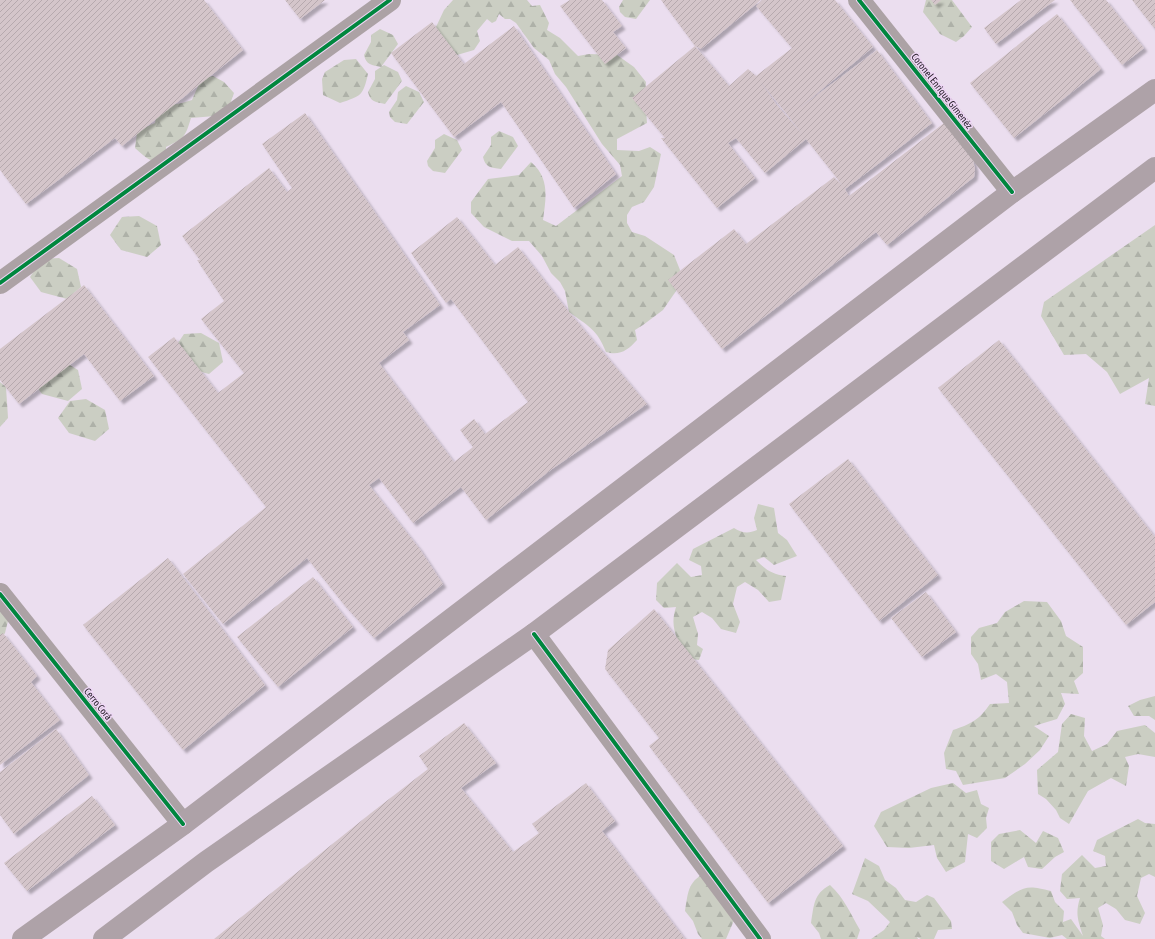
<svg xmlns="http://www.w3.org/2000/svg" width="1155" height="939" viewBox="0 0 1155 939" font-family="'Asap Condensed',sans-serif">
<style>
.forest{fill:url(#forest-firs)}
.building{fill:url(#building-hatch);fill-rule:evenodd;filter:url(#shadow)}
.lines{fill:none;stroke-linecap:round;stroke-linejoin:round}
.minor{stroke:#aca2a5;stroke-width:22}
.trunk{stroke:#aea2a8;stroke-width:22}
.cycleway-casing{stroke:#efd7f6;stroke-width:6}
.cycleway{stroke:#00873e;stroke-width:4}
.labels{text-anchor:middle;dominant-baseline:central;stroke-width:3;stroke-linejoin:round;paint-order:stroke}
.street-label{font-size:10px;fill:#29212c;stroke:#efd7f6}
</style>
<defs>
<pattern id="forest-firs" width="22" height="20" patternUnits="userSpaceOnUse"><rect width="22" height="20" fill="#cbcec3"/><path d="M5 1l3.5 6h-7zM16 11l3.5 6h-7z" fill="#aeb1a8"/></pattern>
<pattern id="building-hatch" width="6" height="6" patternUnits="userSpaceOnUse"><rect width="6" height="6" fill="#d4c5ca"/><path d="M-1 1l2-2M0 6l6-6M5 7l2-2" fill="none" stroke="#b6a9ae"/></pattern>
<filter id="shadow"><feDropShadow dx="3.5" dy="3.5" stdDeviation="1" flood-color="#0004"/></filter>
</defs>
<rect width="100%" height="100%" fill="#ebdeef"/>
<g class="forest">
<path d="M453 0H527L532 6 540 5 549 23 547 30 560 38 578 56 589 54 617 55 634 67 646 82 645 98 647 123 617 139V150L639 151 650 147 661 154 654 187 644 202 632 207 627 215V223L632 232 645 236 674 255 680 270 676 291 663 310 643 325 635 330 637 340C628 350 620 356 606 352 597 329 588 326 569 312L565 291 560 282 551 273 542 256 529 241H512L484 227 471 213V202L488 179 519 175 531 162C550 178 546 198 543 220L556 226 622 176 620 165 602 144 566 87 555 74 549 60 534 48 516 23 510 19H505L499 14 496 21 492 23 487 19 477 31 480 41 474 50 457 55 437 43 436 27 444 10Z"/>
<path d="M623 0H650L636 19 625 17 620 12 619 7Z"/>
<path d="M926 0H952L972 27 964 36 956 42 940 34 923 12Z"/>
<path d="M380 29 393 35 398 44 381 67 384 65 398 72 402 81 385 104C376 102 370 102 368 92L375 79V71L381 67C372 65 366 65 364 55L371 42V35Z"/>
<path d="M356 59 368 74C363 96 361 96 340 103L323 95 322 79 325 72 344 60Z"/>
<path d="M213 76 224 82 234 93 229 107 215 116 191 118C185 138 184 138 166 147V163C151 163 146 158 135 148L137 133 148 126 155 123 157 111 171 105 182 103 192 100 201 79Z"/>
<path d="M406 86 419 92 424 102 407 124 395 122 390 117 389 112 397 100 398 92Z"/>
<path d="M499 131 513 137 518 146 501 169C491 168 485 167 483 157L491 145V137Z"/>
<path d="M444 134 457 140 462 150 445 173 433 171 428 166 427 161 435 148V140Z"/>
<path d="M139 216 157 226 161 245 147 257 121 250 110 235 122 217Z"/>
<path d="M1155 225V406L1145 404 1149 378 1120 394 1107 372 1086 354 1064 355 1041 316 1044 302Z"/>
<path d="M59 258 77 269 81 287 67 299 41 292 30 277 42 259Z"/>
<path d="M201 333 219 343 223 362 209 374 183 367 172 352 184 334Z"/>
<path d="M60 359 78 370 82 389 68 401 42 394 31 379Z"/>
<path d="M0 382 6 387 8 418 0 427Z"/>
<path d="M86 399 105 410 109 429 95 441 69 433 58 418 70 401Z"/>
<path d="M758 504 774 508 778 533 787 540 797 556 774 565 764 557 756 560C766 570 772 574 786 576L781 600 769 602 758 590 745 582 737 587 733 604 740 622 736 633 721 629 712 618 702 612 693 617 698 634 697 645 703 649 699 660 684 658C678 638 669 628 676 607L664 608 656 600 657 583 677 563 691 577 702 575 701 566 689 560 693 549 734 528C742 533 748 534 757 530L754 518Z"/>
<path d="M1024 601 1047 602 1061 621 1066 636 1083 647V673L1074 681 1079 694 1061 693 1065 704 1057 719 1034 726 1049 736 1040 750 1025 764 1005 778 963 785 956 771 946 769 944 753 953 730C971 724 979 720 990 704L1009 703 1007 682 996 674 981 680 978 664 971 654V637L979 628 997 623 1005 612Z"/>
<path d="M0 605 9 617 5 633 0 641Z"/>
<path d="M1155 696V720L1149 716H1134L1128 706 1140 700Z"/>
<path d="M1071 714 1085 718 1084 736 1092 751 1107 744 1117 731 1145 725 1155 733V757L1138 754 1125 757 1129 766 1126 786 1111 778 1088 791 1069 824 1060 818 1056 810 1046 799 1038 794 1037 770 1058 752 1062 724Z"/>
<path d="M953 783 966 793 977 790 981 804 989 808 986 818 987 828 977 838 968 834 965 862 946 872 937 858 934 845 909 848 887 847 874 826 881 812 931 788Z"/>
<path d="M1138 819 1145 823 1155 824V877L1149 874 1141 878 1137 896 1145 913 1140 924 1125 920 1116 909 1106 903 1098 908 1103 925 1101 936 1105 939H1067L1062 935 1050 938 1023 933 1017 925 1012 912 1002 902C1023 887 1025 884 1051 891L1055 902 1064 911 1063 922 1071 919 1083 936C1078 920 1075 914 1080 898L1067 899 1060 891 1062 874 1082 855 1095 868 1106 866 1105 856 1093 851 1097 840Z"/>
<path d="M1020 830 1036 843 1043 831 1058 838 1064 852 1055 857 1042 869 1028 867 1024 857 1004 869 991 861V842L999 834Z"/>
<path d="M865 858 879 866 885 880 896 888 905 900 916 902 927 895 934 898 951 921 952 929 938 930 934 939H921L917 937 918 939H871L884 930 890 922 868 901 852 894Z"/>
<path d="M705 873 735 918 726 939H702L698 934 693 921 685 911C688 894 687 882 705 873Z"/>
<path d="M830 885C845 899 850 913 860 930L857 939H821L819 933 811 923C814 906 813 894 830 885Z"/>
</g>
<g class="building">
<path d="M0 0H204L243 50 122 146 115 138 26 204 0 170Z"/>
<path d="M285 0H325L300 19Z"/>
<path d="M570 0H602L622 26 613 32 626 48 605 64 560 6Z"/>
<path d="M661 0H761L701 49 695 46 729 86 748 69 756 76 792 48 756 6 762 0H835L873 47 797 110 877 50 932 123 845 189 849 196 944 123 973 160 975 169 974 177 887 245 876 232 722 349 668 280 734 229 746 244 834 177 843 186 806 139 765 173 736 138 728 143 755 178 717 208 661 138H665L632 98 695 46ZM760 81 789 117 803 135 776 104Z"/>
<path d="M931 0H941L935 5Z"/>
<path d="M1021 0H1055L996 44 984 28Z"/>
<path d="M1070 0H1106L1144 48 1122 65Z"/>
<path d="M1132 0H1155V27L1154 28Z"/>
<path d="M1057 14 1101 69 1014 138 970 83Z"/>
<path d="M432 22 464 64 514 26 616 174 574 208 501 102 454 137 391 53Z"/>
<path d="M305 113 440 305 403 332 409 340 379 363 454 462 473 447 460 430 474 419 485 434 528 402 451 299 461 291 446 303 411 253 457 217 495 265 518 247 569 312 647 404 552 469 486 520 461 487 413 523 379 478 369 485 419 548 443 584 374 638 345 606 307 558 223 624 183 574 266 507 148 357 174 337 218 393 244 373 201 319 224 301 197 260H200L182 236 269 168 287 192 292 188 262 144Z"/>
<path d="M84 285 154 376 120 401 84 354 19 404 0 380V349Z"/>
<path d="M999 340 1155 537V602L1126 625 938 388Z"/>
<path d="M848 459 938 575 879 621 789 504Z"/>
<path d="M168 558 265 685 183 750 83 625Z"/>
<path d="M313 577 353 627 278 687 237 637Z"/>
<path d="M926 592 956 632 922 657 891 618Z"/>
<path d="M654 609 843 846 768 903 649 746 659 738 605 669 608 650Z"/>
<path d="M3 633 37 676 31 682 60 720 0 765V635Z"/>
<path d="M464 723 496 763 461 788 513 852 539 833 532 824 586 783 615 821 602 831 685 939H214L371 813 428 769 419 756Z"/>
<path d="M56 729 89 775 14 834 0 815V772Z"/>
<path d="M92 796 115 825 27 891 4 863Z"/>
</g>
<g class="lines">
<g class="minor">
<path d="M859 0 1012 192"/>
<path d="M0 283 390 0"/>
<path d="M0 594 183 824"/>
<path d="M534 634 760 939"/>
</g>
<g class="trunk">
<path d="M23 939 183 824 1012 192 1155 90"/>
<path d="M104 939 206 862 534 634 1155 168"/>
</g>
<g class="cycleway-casing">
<g id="cycleway">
<path d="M859 0 1012 192"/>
<path d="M0 283 390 0"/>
<path d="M0 594 183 824"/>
<path d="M534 634 760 939"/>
</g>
</g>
<use href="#cycleway" class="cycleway"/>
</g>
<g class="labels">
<g class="street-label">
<text transform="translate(942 91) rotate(52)">Coronel Enrique Gimenéz</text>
<text transform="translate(98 704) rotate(51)">Cerro Corá</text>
</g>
</g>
</svg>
